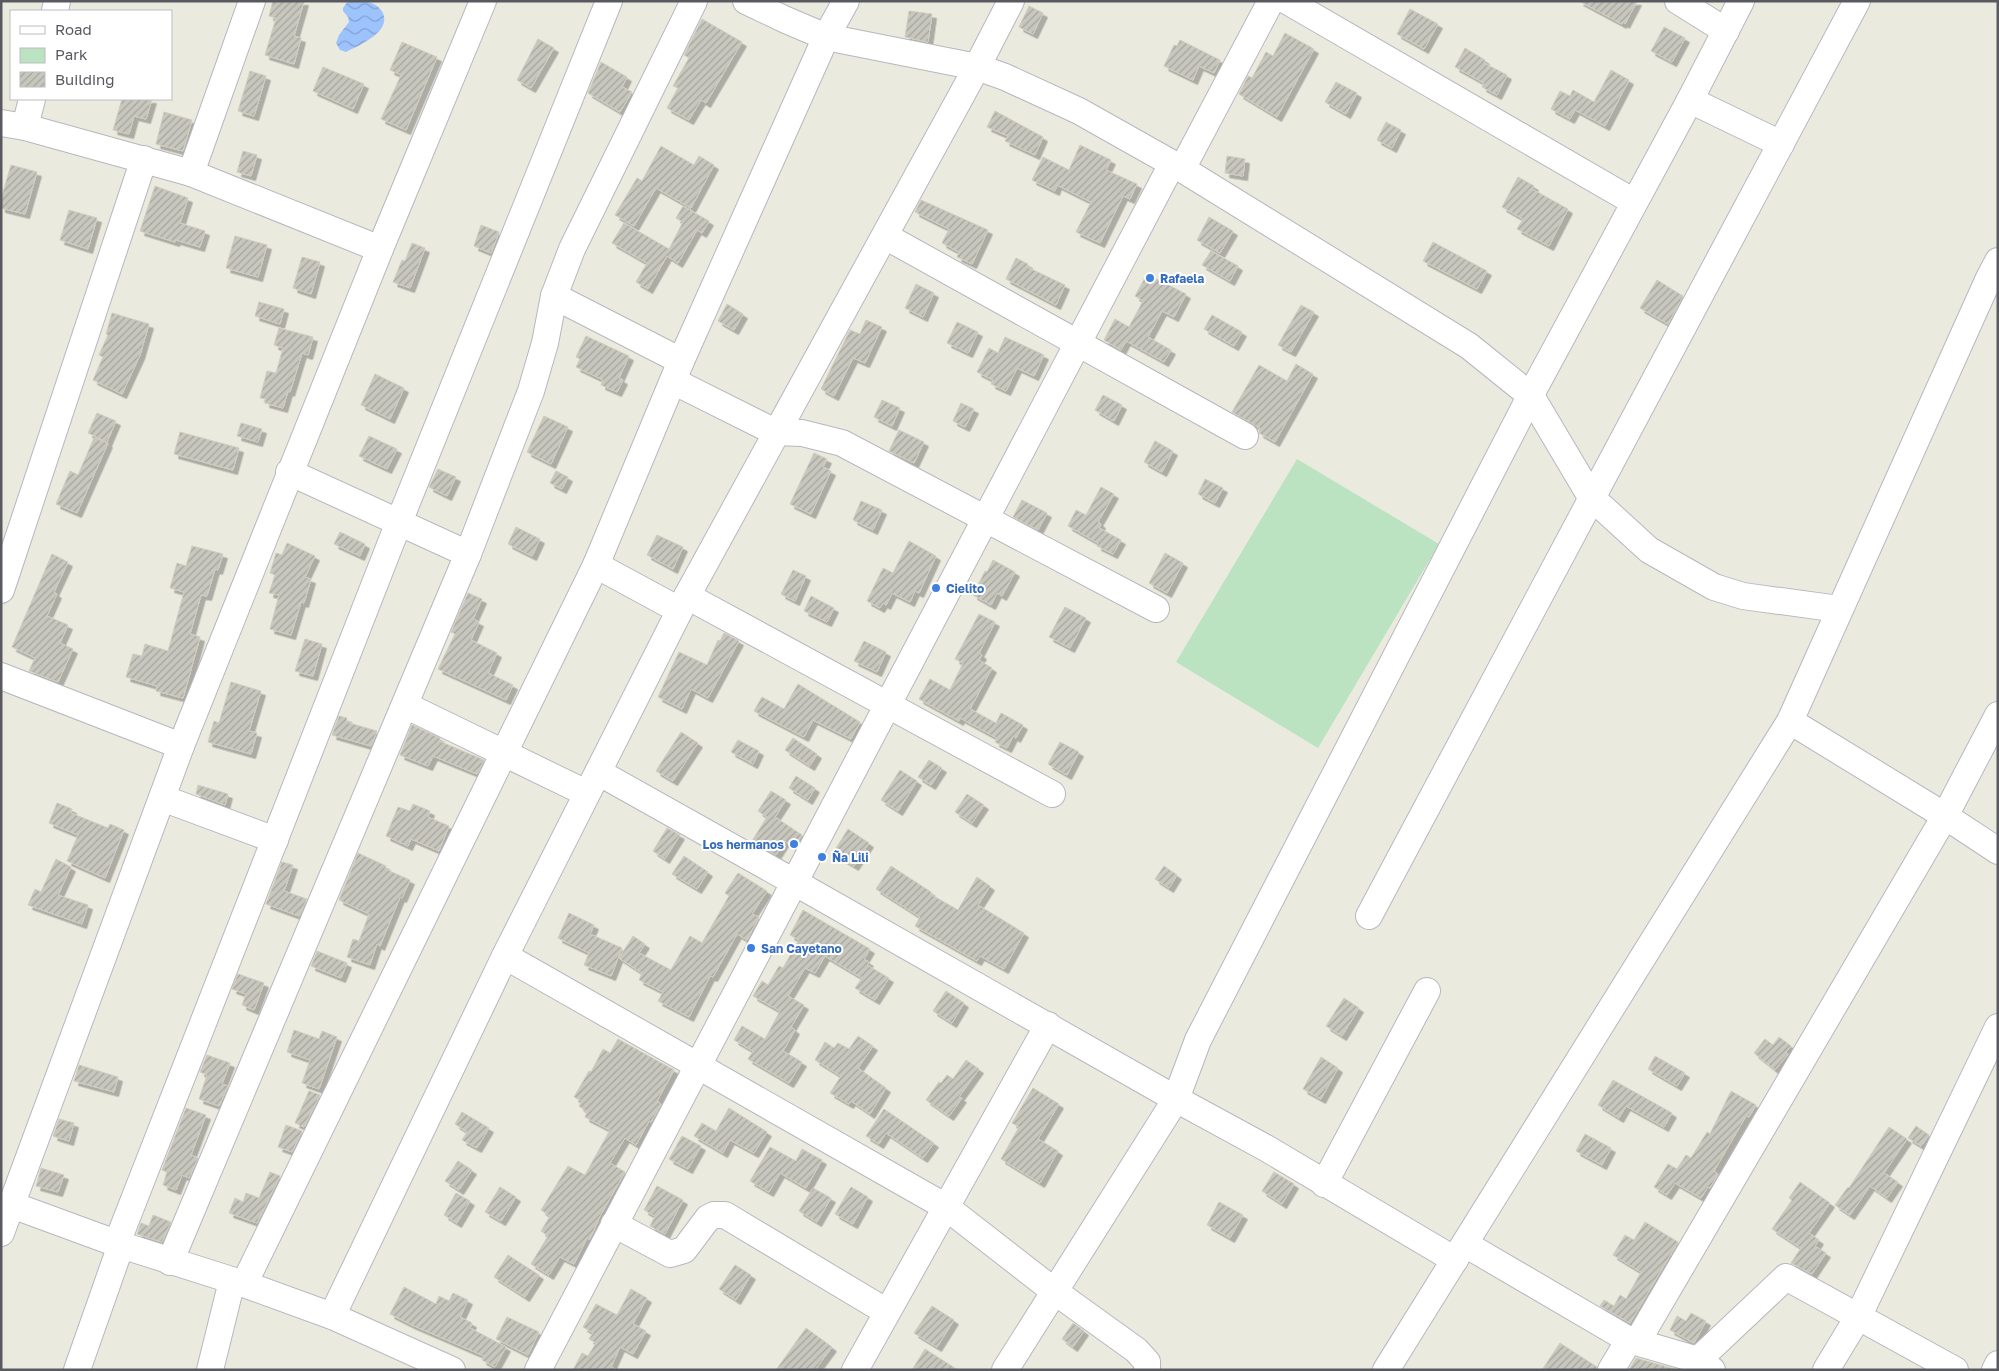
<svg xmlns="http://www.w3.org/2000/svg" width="1999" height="1371" viewBox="0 0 1999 1371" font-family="'Golos Text',sans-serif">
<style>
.green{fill:#bbe3c2}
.water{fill:url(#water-waves)}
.building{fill:url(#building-hatch);stroke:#cfcdbe;filter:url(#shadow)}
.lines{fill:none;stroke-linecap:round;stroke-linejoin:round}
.minor-casing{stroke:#b7b8be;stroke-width:28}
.minor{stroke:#fff;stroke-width:26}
.shop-dot{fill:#3f7fe0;stroke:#fff;stroke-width:2}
.labels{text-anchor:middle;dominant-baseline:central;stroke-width:4;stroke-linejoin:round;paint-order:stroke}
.shop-label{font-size:12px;font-weight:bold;fill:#366cbe;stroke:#fff;text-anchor:start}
</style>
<defs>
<pattern id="water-waves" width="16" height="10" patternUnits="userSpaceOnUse" patternTransform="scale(1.25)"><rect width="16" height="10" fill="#9dc3fd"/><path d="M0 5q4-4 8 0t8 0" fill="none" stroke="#83a1d0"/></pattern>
<pattern id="building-hatch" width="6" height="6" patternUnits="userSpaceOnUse" patternTransform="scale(1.25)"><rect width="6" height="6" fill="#c8c7be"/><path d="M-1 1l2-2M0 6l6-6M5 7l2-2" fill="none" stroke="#a5a59e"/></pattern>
<filter id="shadow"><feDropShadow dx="4.5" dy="4.5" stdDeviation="0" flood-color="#0004"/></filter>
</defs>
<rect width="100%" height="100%" fill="#ebeadf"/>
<path class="green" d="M1297 459 1439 544 1318 748 1176 662Z"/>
<path class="water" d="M348 1C362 1 376 0 383 13 391 32 360 45 346 52L340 50 336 43 339 35 349 22 348 17 343 11V8Z"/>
<g class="building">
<path d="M273 1H304L294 36 301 38 294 64 265 55 276 18 269 16Z"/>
<path d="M1579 1H1637L1625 24 1623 22 1622 24Z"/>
<path d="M1029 6 1043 13 1033 34 1019 27Z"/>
<path d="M1410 9 1438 24 1424 49 1397 34Z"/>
<path d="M909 11 932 14 928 42 905 37Z"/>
<path d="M702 19 742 42 706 103 701 100 689 120 667 108 678 88 673 86 689 58 684 55Z"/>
<path d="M1664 27 1685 38 1672 62 1651 51Z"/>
<path d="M1285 33 1314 49 1277 117 1239 94 1248 76 1252 78 1266 52 1273 56Z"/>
<path d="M538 39 554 48 531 88 517 80Z"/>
<path d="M1180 40 1220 60 1214 73 1199 66 1193 80 1164 66 1174 45 1177 46Z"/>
<path d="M402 42 437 57 406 130 381 119 401 75 390 70Z"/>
<path d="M1465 48 1485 60 1484 63 1507 75 1497 95 1482 87 1484 83 1455 67Z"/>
<path d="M601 62 627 77 622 87 632 92 620 112 588 93Z"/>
<path d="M323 67 364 84 353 109 313 91Z"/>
<path d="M1611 70 1629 80 1605 126 1575 110 1570 119 1551 109 1560 91 1570 96 1573 90 1594 102Z"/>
<path d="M250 71 266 76 254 116 238 111Z"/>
<path d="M1336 82 1357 93 1346 114 1325 102Z"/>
<path d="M122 99H152L146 119 134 116 129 134 113 130Z"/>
<path d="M995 111 1043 137 1035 155 1005 141 1008 136 987 127Z"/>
<path d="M164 112 192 120 183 151 156 144Z"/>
<path d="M1386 122 1401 130 1392 148 1377 140Z"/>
<path d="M1080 145 1111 160 1106 170 1137 184 1130 199 1123 196 1100 243 1076 232 1091 202 1057 185 1055 191 1032 180 1043 157 1069 170Z"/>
<path d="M661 146 694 165 699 156 714 165 691 208 656 188 634 226 615 215 637 178 642 181Z"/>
<path d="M243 151 257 155 251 176 237 172Z"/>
<path d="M1227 156 1245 159 1243 176 1225 173Z"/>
<path d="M11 165 37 172 25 214 1 208V199Z"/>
<path d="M1518 177 1534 186 1532 189 1568 209 1549 246 1517 229 1523 219 1502 207Z"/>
<path d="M155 186 188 198 180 223 205 231 200 247 176 240 175 242 140 231Z"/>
<path d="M921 200 988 230 972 264 957 257 959 252 942 243 949 229 915 212Z"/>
<path d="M683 206 709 221 702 233 697 230 678 263 667 256 648 289 636 282 647 263 612 243 624 223 669 249 683 222 676 218Z"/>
<path d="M69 210 97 218 88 249 60 240Z"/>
<path d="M1209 217 1233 231 1220 253 1197 240Z"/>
<path d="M481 225 499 232 491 253 474 246Z"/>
<path d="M235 236 267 245 258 277 226 268Z"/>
<path d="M1433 242 1487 271 1477 289 1423 261Z"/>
<path d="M412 243 425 248 410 288 393 282 402 260 405 261Z"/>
<path d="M1211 251 1238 266 1230 281 1202 265Z"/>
<path d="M302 257 320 262 311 294 293 288Z"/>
<path d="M1016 258 1028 264 1027 267 1065 285 1056 305 1006 279Z"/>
<path d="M1147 274 1186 294 1174 317 1162 311 1148 337 1171 350 1164 362 1126 341 1121 350 1104 340 1115 319 1129 327 1143 301 1135 296Z"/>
<path d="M1657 280 1683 296 1668 324 1640 308Z"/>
<path d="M916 284 934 293 923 317 905 308Z"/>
<path d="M259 302 284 309 280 324 255 316Z"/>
<path d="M727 304 743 314 734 330 718 321Z"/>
<path d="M1301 305 1314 312 1291 352 1278 345Z"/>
<path d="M112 313 149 324 140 355 122 394 93 380 103 357 99 355 108 335 106 334Z"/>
<path d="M1212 315 1242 332 1234 346 1204 329Z"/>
<path d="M866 320 882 327 865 363 853 358 834 396 821 389 850 330 860 334Z"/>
<path d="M957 322 978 332 968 353 947 343Z"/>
<path d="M279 328 313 337 308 355 302 353 290 392 288 391 283 408 265 403 266 399 260 398 267 371 276 373 283 348 274 345Z"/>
<path d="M586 336 629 356 619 378 623 380 617 392 601 385 603 380 576 367 580 359 576 357Z"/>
<path d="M1005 337 1044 355 1034 376 1017 368 1006 391 991 384 993 380 977 372 989 348 998 353Z"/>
<path d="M1296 364 1313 374 1275 442 1259 433 1260 428 1232 412 1259 365 1287 381Z"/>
<path d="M375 374 404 388 390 419 361 405Z"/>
<path d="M1103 395 1122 405 1114 421 1095 410Z"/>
<path d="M882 400 900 408 892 426 874 417Z"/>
<path d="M961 403 974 409 965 427 953 421Z"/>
<path d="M97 413 116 421 107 442 88 433Z"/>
<path d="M544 416 568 427 551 464 527 452Z"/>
<path d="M241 423 262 429 258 442 237 436Z"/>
<path d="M899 430 924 442 914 463 889 451Z"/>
<path d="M180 432 239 448 233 470 174 454Z"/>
<path d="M369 436 397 449 387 469 359 456Z"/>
<path d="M94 438 108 443 77 513 56 504 70 471 78 475Z"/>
<path d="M1155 441 1173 451 1162 472 1144 462Z"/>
<path d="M814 453 827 459 823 467 831 471 811 514 790 504Z"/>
<path d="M438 469 456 477 447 496 429 487Z"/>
<path d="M556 471 568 477 562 489 550 483Z"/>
<path d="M1205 479 1223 488 1215 503 1198 494Z"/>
<path d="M1101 487 1114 494 1098 522 1101 524 1099 528 1121 540 1113 554 1097 546 1098 543 1068 526 1076 510 1086 515Z"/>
<path d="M1022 500 1047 513 1038 530 1013 517Z"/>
<path d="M861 501 882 510 873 530 853 520Z"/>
<path d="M516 527 540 539 532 556 508 544Z"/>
<path d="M340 532 365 544 360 556 334 544Z"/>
<path d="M657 535 683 547 673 569 647 555Z"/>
<path d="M909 541 936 556 919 593 915 591 910 602 892 593 886 605 883 603 880 608 867 601 883 568 893 573Z"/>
<path d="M287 543 315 556 305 577 311 579 304 603 301 602 291 635 270 629 279 595 269 593 275 575 270 573 276 553 282 555Z"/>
<path d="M192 546 223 554 218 570 215 569 207 596 201 595 190 634 200 637 183 698 156 691 157 686 126 677 133 654 142 656 145 644 168 651 184 592 170 588 177 563 186 566Z"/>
<path d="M1165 553 1183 563 1167 593 1149 583Z"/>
<path d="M52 554 68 562 54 592 57 594 47 616 68 625 60 643 73 649 58 682 29 671 35 658 12 647Z"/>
<path d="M993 560 1015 572 1002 596 997 593 991 605 973 595 985 571 987 572Z"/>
<path d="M793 570 806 576 795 601 781 594Z"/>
<path d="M468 593 482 599 473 619 479 622 471 640 497 653 488 673 513 685 506 700 438 669 455 634 451 632Z"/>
<path d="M811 596 834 608 827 622 804 611Z"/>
<path d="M1065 607 1086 618 1070 648 1049 637Z"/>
<path d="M979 614 995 622 979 653 982 655 979 660 992 668 970 709 996 723 1001 713 1023 725 1016 738 1013 736 1007 748 995 742 997 738 960 718 959 721 919 699 930 679 950 690 963 663 955 659Z"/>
<path d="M724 633 739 641 708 698 691 689 682 709 658 697 679 652 707 665 718 640 720 641Z"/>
<path d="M305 639 322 644 313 676 295 671Z"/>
<path d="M864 641 886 652 877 672 854 661Z"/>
<path d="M231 682 261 691 249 731 257 733 251 754 208 742 214 721 219 723Z"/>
<path d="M798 684 860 722 851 739 813 720 804 737 754 711 762 697 784 709Z"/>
<path d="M339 716 347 718 346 722 377 731 371 746 332 735Z"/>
<path d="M412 725 440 738 439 741 484 760 477 774 433 756 428 766 400 755Z"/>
<path d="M681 732 698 743 673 781 656 771Z"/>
<path d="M793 738 817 754 810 766 785 750Z"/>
<path d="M738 740 759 751 753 764 731 752Z"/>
<path d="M1060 742 1079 752 1067 775 1048 764Z"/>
<path d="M929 760 942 768 931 785 918 777Z"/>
<path d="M900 770 917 781 898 811 881 800Z"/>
<path d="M796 776 815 788 808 800 789 788Z"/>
<path d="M198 785 228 794 225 805 196 794Z"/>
<path d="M771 791 786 800 775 817 802 835 794 848 785 841 776 855 752 841 767 817 758 811Z"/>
<path d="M967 794 984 805 972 823 955 812Z"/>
<path d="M57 803 72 809 71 813 108 828 110 824 124 830 105 878 67 861 78 835 49 823Z"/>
<path d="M413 804 430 811 428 817 449 826 439 851 411 839 408 846 386 836 398 807 410 811Z"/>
<path d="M667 828 680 835 665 859 653 851Z"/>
<path d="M848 829 869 843 854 866 833 853Z"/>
<path d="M358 853 386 866 385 869 410 880 402 898 400 897 380 946 377 944 370 965 347 957 353 939 359 941 369 914 339 900Z"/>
<path d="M684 856 708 872 697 889 672 874Z"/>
<path d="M56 859 71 867 58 895 88 905 82 924 28 905 35 889 41 892Z"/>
<path d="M282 862 293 865 284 891 307 899 299 916 266 904Z"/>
<path d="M891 866 931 892 930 894 958 910 977 877 990 886 978 905 1024 933 1004 969 980 956 977 961 915 926 920 917 876 889Z"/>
<path d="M1164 866 1177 875 1169 888 1155 879Z"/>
<path d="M738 873 767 891 752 914 759 917 747 940 737 934 713 977 710 976 689 1017 658 1001 663 992 639 980 642 973 619 958 633 936 645 944 639 953 671 970 690 936 702 943 729 896 725 893Z"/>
<path d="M803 910 870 949 864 959 869 962 867 965 889 978 875 1000 855 988 862 978 825 956 815 973 805 968 788 996 804 1005 791 1027 795 1030 783 1051 802 1062 789 1083 748 1059 753 1051 734 1040 742 1026 765 1039 780 1011 753 996 762 981 768 985 779 966 783 968 799 940 790 935Z"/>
<path d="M569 913 594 925 590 934 622 948 611 976 584 965 589 953 558 938Z"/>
<path d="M317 951 347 963 341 978 311 966Z"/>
<path d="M238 974 264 983 254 1010 242 1005 246 994 232 989Z"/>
<path d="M946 991 964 1003 952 1023 933 1011Z"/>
<path d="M1344 998 1359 1008 1342 1036 1326 1026Z"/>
<path d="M294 1030 319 1039 322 1031 337 1037 319 1089 302 1083 310 1060 287 1052Z"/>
<path d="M858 1036 873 1046 858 1068 886 1088 870 1114 851 1101 849 1104 830 1093 841 1076 815 1060 825 1042 834 1048 838 1043 849 1049Z"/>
<path d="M1779 1037 1791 1046 1786 1052 1788 1054 1775 1070 1754 1053 1765 1039 1773 1045Z"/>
<path d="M618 1039 674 1070 657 1101 661 1104 651 1122 649 1121 636 1145 625 1138 610 1163 625 1172 600 1216 594 1230 589 1240 587 1238 574 1264 560 1257 549 1275 531 1264 548 1236 541 1231 550 1216 541 1210 568 1166 585 1175 610 1130 585 1117 587 1112 579 1106 582 1101 574 1097 589 1071 591 1072 603 1049 610 1053Z"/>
<path d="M207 1055 230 1063 222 1084 228 1086 219 1106 199 1099 207 1075 200 1072Z"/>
<path d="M1655 1056 1685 1073 1677 1086 1648 1069Z"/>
<path d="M1321 1057 1338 1068 1321 1099 1303 1089Z"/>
<path d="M966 1060 979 1069 959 1097 962 1098 949 1116 926 1100 939 1082 941 1083 947 1075 953 1079Z"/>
<path d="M79 1065 118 1077 114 1092 74 1081Z"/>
<path d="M1613 1080 1672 1113 1664 1127 1626 1106 1619 1118 1598 1105Z"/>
<path d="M1033 1088 1059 1104 1038 1139 1058 1151 1040 1183 1001 1159 1019 1127 1012 1123Z"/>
<path d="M309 1091 320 1095 304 1127 295 1123Z"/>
<path d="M1731 1091 1756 1105 1749 1117 1746 1116 1714 1171 1718 1174 1710 1188 1708 1187 1701 1198 1675 1183 1667 1195 1654 1187 1668 1164 1677 1169 1686 1155 1691 1158 1707 1132 1710 1134Z"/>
<path d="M186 1108 206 1115 191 1155 198 1158 189 1178 182 1175 176 1190 163 1185 167 1172 162 1170Z"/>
<path d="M729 1108 767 1132 754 1153 730 1140 723 1153 694 1136 702 1123 716 1131Z"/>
<path d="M884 1109 934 1143 923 1158 886 1133 879 1144 866 1136Z"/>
<path d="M462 1112 489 1128 477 1148 462 1140 467 1132 455 1124Z"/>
<path d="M59 1119 74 1123 69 1141 53 1136Z"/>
<path d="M286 1125 302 1131 292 1152 278 1147Z"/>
<path d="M1916 1126 1929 1135 1921 1146 1908 1138Z"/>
<path d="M1889 1127 1907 1139 1884 1173 1898 1182 1887 1198 1870 1186 1850 1215 1835 1205 1848 1187 1849 1188Z"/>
<path d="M1585 1134 1611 1148 1602 1165 1576 1151Z"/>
<path d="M682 1136 701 1146 688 1169 669 1159Z"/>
<path d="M770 1147 796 1161 802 1149 822 1160 806 1188 780 1173 769 1192 750 1181Z"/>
<path d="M458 1161 472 1170 459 1190 445 1181Z"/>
<path d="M41 1168 64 1175 58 1192 36 1186Z"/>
<path d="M270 1172 280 1176 257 1223 229 1213 235 1198 243 1202 246 1193 259 1198Z"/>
<path d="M1274 1172 1294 1184 1282 1204 1262 1191Z"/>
<path d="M1800 1182 1830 1203 1809 1233 1819 1240 1815 1246 1826 1253 1812 1274 1791 1263 1801 1248 1772 1229 1792 1200 1789 1198Z"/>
<path d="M657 1186 683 1200 665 1234 650 1226 655 1216 644 1210Z"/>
<path d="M500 1187 516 1197 501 1221 485 1212Z"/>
<path d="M851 1187 868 1197 853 1224 835 1214Z"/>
<path d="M813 1188 831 1198 817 1222 799 1211Z"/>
<path d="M456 1193 470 1201 457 1223 444 1215Z"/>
<path d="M1219 1202 1243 1215 1230 1238 1207 1225Z"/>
<path d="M153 1215 171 1222 162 1242 137 1234 141 1223 149 1226Z"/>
<path d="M1645 1222 1678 1242 1630 1323 1600 1306 1604 1300 1614 1306 1620 1295 1626 1299 1641 1272 1613 1255 1625 1235 1634 1240Z"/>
<path d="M508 1255 539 1275 525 1297 494 1277Z"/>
<path d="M735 1265 751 1275 736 1300 719 1289Z"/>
<path d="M404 1287 436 1304 439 1296 449 1301 453 1293 468 1300 460 1317 472 1323 470 1328 506 1347 495 1367 482 1360 484 1356 412 1325 390 1314Z"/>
<path d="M631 1289 647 1298 633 1324 646 1331 633 1354 620 1347 611 1367 617 1370H573L582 1353 588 1356 596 1343 589 1339 593 1333 583 1327 596 1304 617 1315Z"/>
<path d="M932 1306 954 1320 937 1347 914 1333Z"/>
<path d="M1691 1313 1706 1321 1694 1343 1670 1330 1677 1316 1686 1321Z"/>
<path d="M507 1317 539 1332 528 1355 496 1339Z"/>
<path d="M1073 1323 1084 1331 1073 1347 1062 1339Z"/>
<path d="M806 1328 832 1347 815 1370H776Z"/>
<path d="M1560 1343 1597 1367 1596 1370H1542Z"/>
<path d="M925 1349 958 1370H912Z"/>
<path d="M1636 1358 1678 1370H1629Z"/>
</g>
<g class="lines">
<g class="minor-casing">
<g id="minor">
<path d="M746 1 786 20 826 37 977 67 1005 77 1079 111 1182 169 1469 346 1531 396 1591 497 1649 550 1714 587 1743 596 1839 609"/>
<path d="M1287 1 1634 202"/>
<path d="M1678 1 1726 31"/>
<path d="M55 11 57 1"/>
<path d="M1690 100 1781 144"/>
<path d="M1 123 25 127 191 173 380 249"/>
<path d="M25 127 32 99"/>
<path d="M1182 169 1271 1"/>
<path d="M191 173 252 1"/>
<path d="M885 236 1245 436"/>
<path d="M554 296 681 361"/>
<path d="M673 381 775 432 802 433 842 443 1156 609"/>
<path d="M289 472 468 554"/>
<path d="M596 565 679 610"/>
<path d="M1 590 144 159"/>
<path d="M687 596 1052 794"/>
<path d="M1 676 181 746"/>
<path d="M405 705 586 793"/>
<path d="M1790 721 1945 816 1998 851"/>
<path d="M598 772 794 882 1176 1099 1266 1148 1455 1260"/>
<path d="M162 798 275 840"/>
<path d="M1369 916 1857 1"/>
<path d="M505 956 946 1207 1054 1291 1136 1350 1147 1362V1370"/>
<path d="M1324 1184 1427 991"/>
<path d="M12 1205 121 1245 244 1284 332 1316 452 1370"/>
<path d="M614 1224 670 1254 684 1250 708 1218 714 1215H725L887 1312"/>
<path d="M1 1233 181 746 380 249 483 1"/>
<path d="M117 1243 399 522 609 1"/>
<path d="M1465 1244 1629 1340 1698 1360 1712 1370"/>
<path d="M170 1262 468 554 531 391 545 343 554 296 572 249 694 1"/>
<path d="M244 1284 596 565 681 361 826 37 846 1"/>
<path d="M332 1316 505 956 687 596 977 67 1011 1"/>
<path d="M1637 1342 1945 816 1998 715"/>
<path d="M1698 1360 1786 1277 1955 1370"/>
<path d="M77 1370 121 1245"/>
<path d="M210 1370 232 1281"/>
<path d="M538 1370 1172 164"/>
<path d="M855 1370 1048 1025"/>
<path d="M1005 1370 1176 1099 1198 1040 1535 387 1690 100 1741 1"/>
<path d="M1386 1370 1790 721 1989 278 1998 261"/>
<path d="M1611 1370 1629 1340"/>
<path d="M1826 1370 1858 1317 1998 1027"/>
<path d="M1995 1370 1998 1364"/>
</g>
</g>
<use href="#minor" class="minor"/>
</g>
<g class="shop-dot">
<circle cx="1150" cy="278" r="5"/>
<circle cx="936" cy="588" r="5"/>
<circle cx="794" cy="844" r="5"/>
<circle cx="822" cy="857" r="5"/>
<circle cx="751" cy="948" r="5"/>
</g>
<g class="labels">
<g class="shop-label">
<text x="1160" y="278">Rafaela</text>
<text x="946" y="588">Cielito</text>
<text x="784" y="844" text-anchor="end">Los hermanos</text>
<text x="832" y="857">Ña Lili</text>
<text x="761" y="948">San Cayetano</text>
</g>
</g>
<rect width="1999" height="1371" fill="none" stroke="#585a60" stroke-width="5"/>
<rect x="10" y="10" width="162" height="90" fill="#ffffff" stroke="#bcbdbf"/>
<rect x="20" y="26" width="25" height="8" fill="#ffffff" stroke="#bcbdbf"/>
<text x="55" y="35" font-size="15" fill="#585a60">Road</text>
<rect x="20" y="48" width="25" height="15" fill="#bbe3c2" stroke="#bcbdbf"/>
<text x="55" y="60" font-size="15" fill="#585a60">Park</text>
<rect x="20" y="72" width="25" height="15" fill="url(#building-hatch)" stroke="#bcbdbf"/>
<text x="55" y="85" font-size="15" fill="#585a60">Building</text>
</svg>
